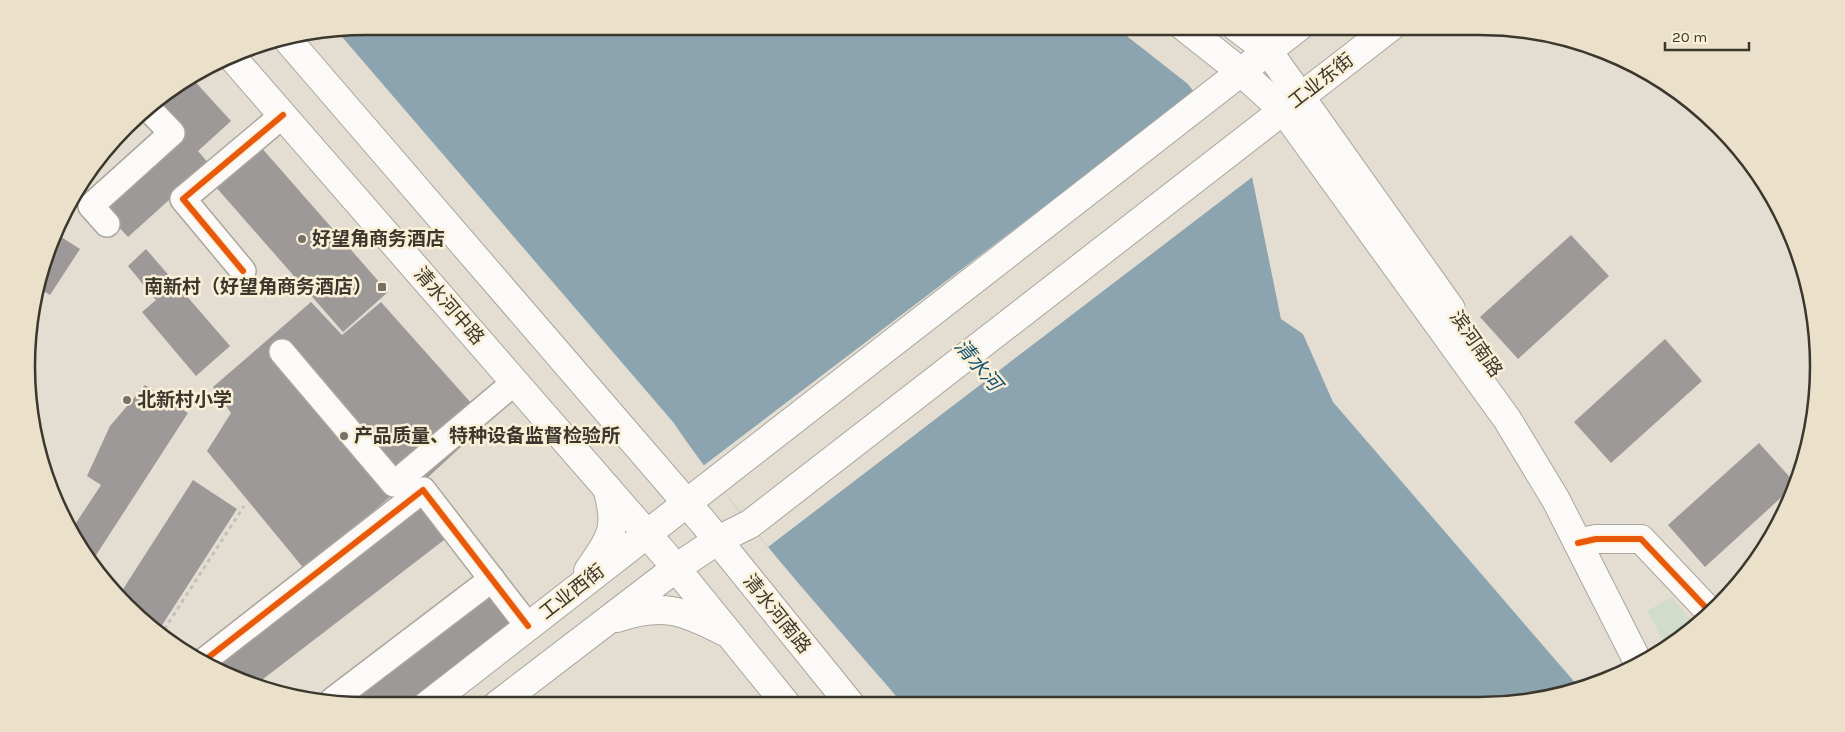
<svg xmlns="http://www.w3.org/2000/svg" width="1845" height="732" viewBox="0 0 1845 732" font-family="Karla,'Noto Sans SC',sans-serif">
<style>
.green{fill:#d1dccb}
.water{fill:#8ca4af}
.pier{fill:#e4ded2}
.building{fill:#9e9999}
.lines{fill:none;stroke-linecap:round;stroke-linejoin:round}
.street-casing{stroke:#aaa69c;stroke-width:28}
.secondary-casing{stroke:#aaa69c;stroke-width:30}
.primary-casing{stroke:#aaa69c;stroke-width:30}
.path{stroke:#c3c1bc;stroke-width:3;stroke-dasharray:4 4;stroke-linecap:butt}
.street{stroke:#fbfaf8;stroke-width:25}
.secondary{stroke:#fbfaf8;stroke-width:28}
.primary{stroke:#fbfaf8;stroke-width:28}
.cycleway-casing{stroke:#faefd7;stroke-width:9}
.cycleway{stroke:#e8590c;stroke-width:6}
.poi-dot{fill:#767167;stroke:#faefd7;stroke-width:2}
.labels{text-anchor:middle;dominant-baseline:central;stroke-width:5;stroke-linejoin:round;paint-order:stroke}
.street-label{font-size:19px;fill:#3b372d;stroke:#faefd7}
.poi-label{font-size:19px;font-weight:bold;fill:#3b372d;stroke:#faefd7;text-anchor:start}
.water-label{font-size:20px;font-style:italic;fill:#135474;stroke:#faefd7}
.rim{fill:none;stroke:#3b372d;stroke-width:2.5}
</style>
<rect width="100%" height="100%" fill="#e4ded2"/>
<path class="green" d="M1671 597 1696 626 1666 646 1647 611Z"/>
<path class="water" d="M366 26H1114L1188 84 1250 167 1281 319 1303 334 1333 402 1578 686 1524 703 903 704C824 612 741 522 673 422L337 31Z"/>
<path class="pier" d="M1196 91 1253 165 1255 175 768 547 703 466Z"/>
<g class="building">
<path d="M190 76 231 121 198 151 209 164 128 237 100 207 181 133 154 102Z"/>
<path d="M260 146 388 292 343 332 215 186Z"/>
<path d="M55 233 80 249 50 295 37 287 44 257Z"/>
<path d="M1571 235 1609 276 1518 359 1480 317Z"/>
<path d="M146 249 230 346 196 376 142 312 156 300 128 266Z"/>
<path d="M311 302 342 335 381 302 488 422 426 479 419 472 305 570 207 451 231 413 213 387Z"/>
<path d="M1665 339 1702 381 1611 463 1574 422Z"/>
<path d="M145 385 188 413 91 563 70 532 101 485 87 476 110 426Z"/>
<path d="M1759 443 1796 484 1705 567 1668 525Z"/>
<path d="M193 480 237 509 157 633 118 597Z"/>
<path d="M419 499 448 537 254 686 208 662Z"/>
<path d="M488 588 517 627 415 706H366L341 702Z"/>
</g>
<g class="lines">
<g class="street-casing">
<g id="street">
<path d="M107 224 91 206 172 133 147 107"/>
<path d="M243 271 183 199 283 115"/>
<path d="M282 352 394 484 515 382"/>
<path d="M205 660 423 490 528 626"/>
<path d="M333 700 492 579"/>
</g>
</g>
<g class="secondary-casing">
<g id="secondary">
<path d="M1183 26 1241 72 1284 111 1507 419 1556 500 1639 664"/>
<path d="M1235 26 1268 51 1451 309"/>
<path d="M1578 543 1596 539H1641L1711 613"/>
</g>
</g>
<g class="primary-casing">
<g id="primary">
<path d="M287 39 703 522 851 705"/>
<path d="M231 56 666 556 787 705"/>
<path d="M588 571C611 537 619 529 607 488"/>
<path d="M617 618C662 603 682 610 723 631"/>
<path d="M497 705 676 568 718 540 750 524 1392 26"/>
<path d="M426 706 1300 26"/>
</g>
</g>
<path class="path" d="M160 636 244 506"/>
<use href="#street" class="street"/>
<use href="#secondary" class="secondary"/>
<use href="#primary" class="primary"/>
<g class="cycleway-casing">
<g id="cycleway">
<path d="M243 271 183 199 283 115"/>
<path d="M1578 543 1596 539H1641L1711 613"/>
<path d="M205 660 423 490 528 626"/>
</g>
</g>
<use href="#cycleway" class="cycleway"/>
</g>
<g class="poi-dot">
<circle cx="302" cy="239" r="5"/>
<rect x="377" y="282" width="10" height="10" rx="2.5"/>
<circle cx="127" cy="400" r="5"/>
<circle cx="344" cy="436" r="5"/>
</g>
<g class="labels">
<g class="street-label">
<text transform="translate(1321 81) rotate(-38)">工业东街</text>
<text transform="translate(449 306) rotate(49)">清水河中路</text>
<text transform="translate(1476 344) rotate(55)">滨河南路</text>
<text transform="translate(572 592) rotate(-38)">工业西街</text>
<text transform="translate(777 614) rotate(51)">清水河南路</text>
</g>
<g class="poi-label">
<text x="312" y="239">好望角商务酒店</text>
<text x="372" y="287" text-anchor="end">南新村（好望角商务酒店）</text>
<text x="137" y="400">北新村小学</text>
<text x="354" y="436">产品质量、特种设备监督检验所</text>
</g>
<g class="water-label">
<text transform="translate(978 365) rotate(50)">清水河</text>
</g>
</g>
<path d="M0 0H1845V732H0ZM366 35H1479A331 331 0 0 1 1810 366V366A331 331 0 0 1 1479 697H366A331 331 0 0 1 35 366V366A331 331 0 0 1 366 35Z" fill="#ebe0c9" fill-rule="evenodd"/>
<path class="rim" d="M366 35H1479A331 331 0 0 1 1810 366V366A331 331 0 0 1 1479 697H366A331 331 0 0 1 35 366V366A331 331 0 0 1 366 35Z"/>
<path d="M1665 42v8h84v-8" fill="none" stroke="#3b372d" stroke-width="2.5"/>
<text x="1672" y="42" font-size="15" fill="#3b372d" stroke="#faefd7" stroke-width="4" paint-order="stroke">20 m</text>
</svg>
